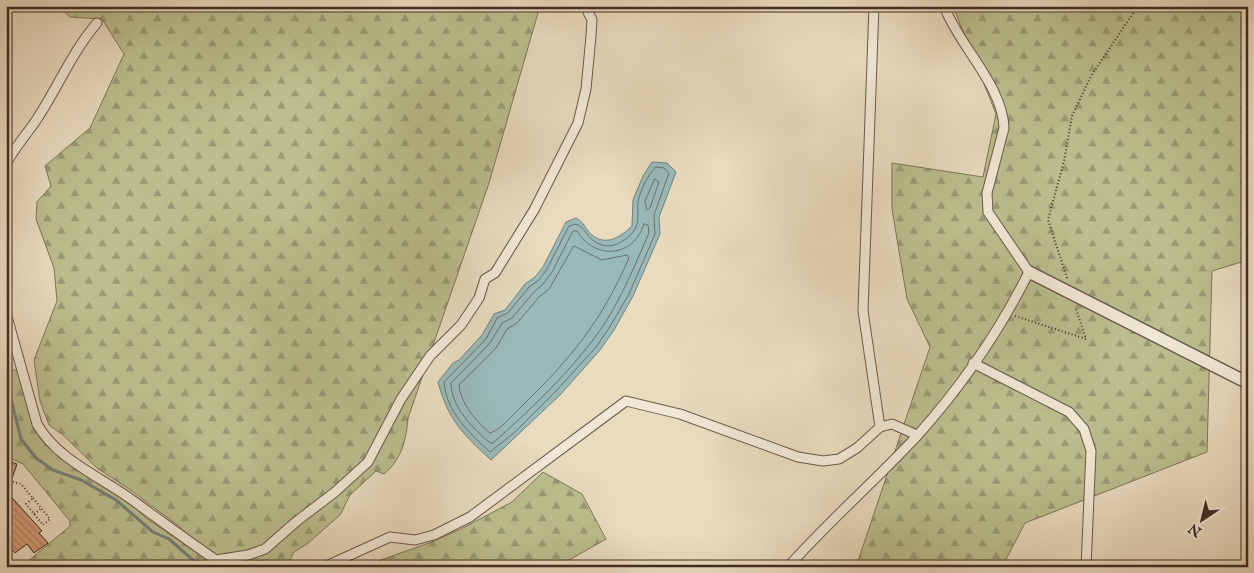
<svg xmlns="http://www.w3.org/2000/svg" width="1254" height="573" viewBox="0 0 1254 573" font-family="'IM FELL English',serif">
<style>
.forest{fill:url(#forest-firs);stroke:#7e755a}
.water{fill:#99b9b8;stroke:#75817d}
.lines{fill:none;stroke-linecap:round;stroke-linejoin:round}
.shore{stroke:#6c726e;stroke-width:1}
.stream{stroke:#75817d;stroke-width:3}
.building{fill:url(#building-back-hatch);stroke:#402c25}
.minor-casing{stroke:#6a584b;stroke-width:11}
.tertiary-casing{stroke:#6a584b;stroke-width:14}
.path{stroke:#402c25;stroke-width:2;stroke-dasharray:1 2.5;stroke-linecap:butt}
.minor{stroke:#f0e8d5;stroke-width:9}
.tertiary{stroke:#f0e8d5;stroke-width:11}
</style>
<defs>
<pattern id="forest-firs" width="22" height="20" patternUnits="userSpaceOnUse" patternTransform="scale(1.25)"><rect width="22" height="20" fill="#bbbe8e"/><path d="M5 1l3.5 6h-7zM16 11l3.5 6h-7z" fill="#999b74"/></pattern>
<pattern id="building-back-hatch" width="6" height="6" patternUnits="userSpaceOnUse" patternTransform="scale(1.25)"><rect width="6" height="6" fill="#d79c77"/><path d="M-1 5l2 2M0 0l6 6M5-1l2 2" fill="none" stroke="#b07f61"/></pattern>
</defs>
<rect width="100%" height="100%" fill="#e8dbbe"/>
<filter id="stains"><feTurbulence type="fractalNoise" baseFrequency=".004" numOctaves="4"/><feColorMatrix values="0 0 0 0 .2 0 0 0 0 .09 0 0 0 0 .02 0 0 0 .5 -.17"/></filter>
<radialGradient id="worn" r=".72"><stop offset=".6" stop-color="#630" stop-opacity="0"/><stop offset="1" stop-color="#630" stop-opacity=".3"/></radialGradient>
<g class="forest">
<path d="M58 6H540L489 183 408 418C406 440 402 459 384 474L376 471 350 495 340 515 307 544 294 552 287 566 273 567 267 560 228 563 193 542 181 528 132 491 97 468 63 435 49 425 40 401 34 360 57 301 54 268 36 219 37 202 51 186 45 166 90 128 124 54 102 19 70 17Z"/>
<path d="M953 6H1248V260L1212 271 1207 452 1025 523 1002 567H856L930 347 907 299 892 209V163L983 177 996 114Z"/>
<path d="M6 370H16L19 372 34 427 41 439 49 448 98 483 128 501 146 518 218 567H21L70 526V521L23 464 6 456Z"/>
<path d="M543 472 582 494 606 539 557 567H361L429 543 461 529 512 502Z"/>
</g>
<path class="water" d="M652 162 667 163 676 172 659 217 660 234 633 296 614 330 600 350 560 395 491 460C463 434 448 420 438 382L453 363 459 360 482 335 494 314 505 310 525 284 535 277 543 267 566 222 576 218C585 223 585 229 592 235 606 247 622 236 632 226L633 200 643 176Z"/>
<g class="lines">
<g class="shore">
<path d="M656 167 664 168 669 173 654 215 655 234 629 294 609 328 596 347 556 391 515 432 490 452C469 433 446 411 444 382L486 339 497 318 508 313 529 287 539 280 547 269 569 226 576 224C587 228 585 239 602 245 613 249 630 239 635 229 640 221 637 210 638 202 640 191 648 174 656 167Z"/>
<path d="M655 179 659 182 650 208 647 210 645 202Z"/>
<path d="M644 224 648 225 649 233C635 265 622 297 603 326 573 370 532 408 493 443H490C473 428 451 407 451 383L490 343 502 323 512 318 534 292 543 284 552 272 573 231H577C595 261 634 257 644 224Z"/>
<path d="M574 246 602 260 627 255 629 258C601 322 572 357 522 406 513 414 501 430 490 433 476 421 461 404 459 385L496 348 507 329 517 323 539 297 549 289Z"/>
</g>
<path class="stream" d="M6 379 21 439 36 458 53 470 81 480 116 500 153 532 169 539 194 561 209 567"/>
</g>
<g class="building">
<path d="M6 460 17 464 8 490 6 489Z"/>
<path d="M6 491 42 531 39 533 48 543 34 553 27 544 15 553 6 543Z"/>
</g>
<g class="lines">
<g class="minor-casing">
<g id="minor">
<path d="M874 6 863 311 880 427"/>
<path d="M6 164C15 147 27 134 37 119 58 87 72 52 97 23"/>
<path d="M6 313 37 424C58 461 102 477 135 502 165 524 195 546 226 567"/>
<path d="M973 363 1069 412 1084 429 1091 451 1086 567"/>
<path d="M216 560 248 555 265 549 297 521 335 492 368 462 401 399 430 356 461 325 479 298 485 279 495 273 534 210 578 123 586 89 591 36 592 20 585 6"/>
<path d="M324 567 390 537 415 540 434 535 470 517 626 401 680 414 798 457 823 461 839 459 857 448 880 427 892 424 917 435"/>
<path d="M788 567C829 521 875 481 917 436 960 388 1000 330 1029 272L988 212 987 193 1004 128C1003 86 959 46 944 6"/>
</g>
</g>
<g class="tertiary-casing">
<path id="tertiary" d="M1029 272 1248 383"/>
</g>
<g class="path">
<path d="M1067 278 1048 220 1064 161 1072 116 1091 76 1138 6"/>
<path d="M1015 316 1086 339 1076 309"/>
<path d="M6 480 21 484 33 498"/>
<path d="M33 498 50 519 43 525 26 504Z"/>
<path d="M34 514 42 508"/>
</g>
<use href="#minor" class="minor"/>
<use href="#tertiary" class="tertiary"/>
</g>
<rect width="1254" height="573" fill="none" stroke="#e8dbbe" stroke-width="25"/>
<rect x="8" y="8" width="1239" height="558" fill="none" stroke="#402c25" stroke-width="2.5"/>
<rect x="12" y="12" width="1229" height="548" fill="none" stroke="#402c25"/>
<g transform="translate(1202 520) rotate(215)" stroke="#f0e8d5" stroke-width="4" paint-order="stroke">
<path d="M0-4L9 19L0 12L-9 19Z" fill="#402c25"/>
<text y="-8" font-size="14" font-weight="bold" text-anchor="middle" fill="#402c25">N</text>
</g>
<rect width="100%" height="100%" filter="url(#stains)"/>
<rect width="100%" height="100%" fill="url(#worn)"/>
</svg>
